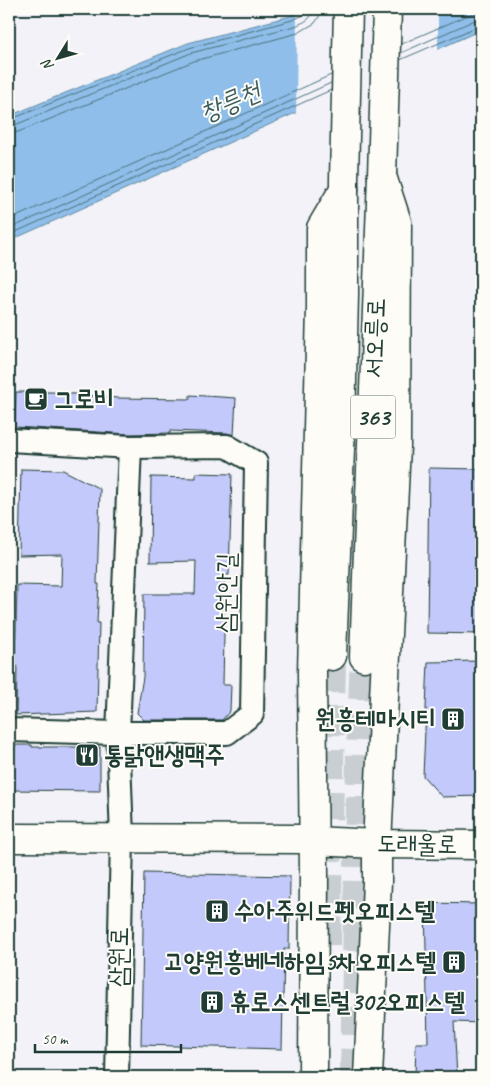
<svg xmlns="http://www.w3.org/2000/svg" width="490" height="1086" viewBox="0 0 490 1086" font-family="Caveat,'Poor Story',sans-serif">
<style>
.water{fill:#8ebee9;stroke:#628aa1}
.pier{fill:#f2f2f8}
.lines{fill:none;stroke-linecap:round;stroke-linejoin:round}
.shore{stroke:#4b717c;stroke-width:1}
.building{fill:#c4c9fb;stroke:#1f3d34}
.primary-tunnel{stroke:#c8ced1;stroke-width:28;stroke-dasharray:28 14;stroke-linecap:butt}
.minor-casing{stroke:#1f3d34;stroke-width:26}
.secondary-casing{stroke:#1f3d34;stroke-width:31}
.primary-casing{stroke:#1f3d34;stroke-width:31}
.minor{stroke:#fdfcf7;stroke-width:22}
.secondary{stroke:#fdfcf7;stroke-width:28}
.primary{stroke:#fdfcf7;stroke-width:28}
.labels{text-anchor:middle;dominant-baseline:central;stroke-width:4;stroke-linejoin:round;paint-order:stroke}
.shield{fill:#fdfcf7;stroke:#62766e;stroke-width:1}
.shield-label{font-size:24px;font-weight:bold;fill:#1f3d34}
.street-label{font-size:25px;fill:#1f3d34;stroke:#fdfcf7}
.poi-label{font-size:25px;font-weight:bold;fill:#1f3d34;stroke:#fdfcf7;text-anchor:start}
.water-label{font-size:26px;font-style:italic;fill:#3b5d61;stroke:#fdfcf7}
</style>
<rect width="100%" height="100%" fill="#f2f2f8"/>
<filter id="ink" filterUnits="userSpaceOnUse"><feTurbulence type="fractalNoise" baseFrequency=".02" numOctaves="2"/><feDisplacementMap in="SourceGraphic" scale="10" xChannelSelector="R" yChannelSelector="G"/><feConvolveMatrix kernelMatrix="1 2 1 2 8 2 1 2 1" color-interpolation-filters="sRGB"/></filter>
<g filter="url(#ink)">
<path class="water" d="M307 9H481V30L9 241V116L188 43 290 16Z"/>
<path class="pier" d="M300 9H438V51L296 114 297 10Z"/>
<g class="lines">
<g class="shore">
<path d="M401 44 473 13 481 12"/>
<path d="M401 53 475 20 481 19"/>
<path d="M400 60 481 25"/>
<path d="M9 120 189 48 292 20 304 15 307 9"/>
<path d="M9 126 15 125 191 53 295 26C304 22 312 20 313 9"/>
<path d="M9 134 18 132 194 61 298 33 315 23 319 17 320 9"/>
<path d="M9 220 331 75"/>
<path d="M9 229 331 83"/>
<path d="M9 235 331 90"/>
</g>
</g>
<g class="building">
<path d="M16 392H52L117 398 190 399V395L236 398 234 435 227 433 170 431V433L130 434 15 427Z"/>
<path d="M429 468 481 469V634L427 633Z"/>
<path d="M21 469 63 470 100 489 97 584H99L97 623H99L97 712 16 715 17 666H15L17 585 61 586 62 554 19 555Z"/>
<path d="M196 473 232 474 229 575H224V635L223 685H231L230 711 222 720H144L137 713 143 677 144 594H195L196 561 150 562 151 477 196 478Z"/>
<path d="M481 661V796L442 797 423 776 428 662Z"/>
<path d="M9 745H32V747H100V791L9 790Z"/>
<path d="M144 873 290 876 289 949H284L282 1049 141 1045Z"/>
<path d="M425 903 481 904V1023L454 1022 457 1077H415L416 1043H428Z"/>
</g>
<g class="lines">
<g class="primary-tunnel">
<path d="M327 945 332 656"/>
<path d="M354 1077 360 752 364 657"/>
</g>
<g class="minor-casing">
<g id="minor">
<path d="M9 440 130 447 227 446 256 463 252 714 227 733H118L9 730"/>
<path d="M117 1077 122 837 118 733 130 447"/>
</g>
</g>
<g class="secondary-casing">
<path id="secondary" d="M9 838 303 839 312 841 377 844 481 845"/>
</g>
<g class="primary-casing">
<g id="primary">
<path d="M332 656 341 424 344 295V179L348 9"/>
<path d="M364 657 382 176 387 9"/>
<path d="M313 1077 314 874 312 673 321 308V228L344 189"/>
<path d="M368 1077 377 882V844L396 446 397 222 382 176"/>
</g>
</g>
<use href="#minor" class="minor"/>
<use href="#secondary" class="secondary"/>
<use href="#primary" class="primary"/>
</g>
</g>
<defs>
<g id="cafe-square" transform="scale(1.25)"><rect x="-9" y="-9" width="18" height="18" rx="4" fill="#1f3d34" stroke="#fdfcf7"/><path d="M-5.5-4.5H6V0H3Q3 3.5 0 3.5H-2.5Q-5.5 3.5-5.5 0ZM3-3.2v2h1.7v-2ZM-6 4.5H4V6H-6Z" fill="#fff"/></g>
<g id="building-square" transform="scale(1.25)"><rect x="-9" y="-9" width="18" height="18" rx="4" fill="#1f3d34" stroke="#fdfcf7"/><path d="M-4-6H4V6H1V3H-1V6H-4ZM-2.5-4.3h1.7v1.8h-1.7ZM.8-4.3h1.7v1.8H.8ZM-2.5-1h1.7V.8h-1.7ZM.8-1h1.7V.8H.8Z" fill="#fff"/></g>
<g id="restaurant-square" transform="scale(1.25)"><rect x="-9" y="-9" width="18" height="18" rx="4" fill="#1f3d34" stroke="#fdfcf7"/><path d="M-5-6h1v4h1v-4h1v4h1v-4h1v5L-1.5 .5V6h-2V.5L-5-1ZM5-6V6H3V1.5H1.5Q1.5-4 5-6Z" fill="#fff"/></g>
</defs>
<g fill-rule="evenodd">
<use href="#cafe-square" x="36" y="399"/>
<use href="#building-square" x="453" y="719"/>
<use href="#restaurant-square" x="87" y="755"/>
<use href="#building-square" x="217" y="911"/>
<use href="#building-square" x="454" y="962"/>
<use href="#building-square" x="212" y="1002"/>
</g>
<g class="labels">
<rect class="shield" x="350.5" y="395.5" width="45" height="43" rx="4"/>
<g class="shield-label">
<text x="373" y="417">363</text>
</g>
<g class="street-label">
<text transform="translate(375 338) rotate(-88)">서오릉로</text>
<text transform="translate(226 593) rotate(-89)">삼원안길</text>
<text transform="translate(417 844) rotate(1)">도래울로</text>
<text transform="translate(119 957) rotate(-89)">삼원로</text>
</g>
<g class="poi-label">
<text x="54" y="399">그로비</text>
<text x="436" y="719" text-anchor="end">원흥테마시티</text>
<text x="104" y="755">통닭앤생맥주</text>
<text x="234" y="911">수아주위드펫오피스텔</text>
<text x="436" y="962" text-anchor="end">고양원흥베네하임5차오피스텔</text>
<text x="230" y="1002">휴로스센트럴302오피스텔</text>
</g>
<g class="water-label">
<text transform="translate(230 102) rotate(-23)">창릉천</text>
</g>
</g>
<rect width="490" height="1086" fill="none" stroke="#fdfcf7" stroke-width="30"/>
<rect x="15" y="15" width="460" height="1056" fill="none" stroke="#1f3d34" stroke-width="2" filter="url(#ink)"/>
<g transform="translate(58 58) rotate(233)" stroke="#fdfcf7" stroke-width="4" paint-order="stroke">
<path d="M0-4L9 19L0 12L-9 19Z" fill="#1f3d34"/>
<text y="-8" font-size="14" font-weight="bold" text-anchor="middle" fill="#1f3d34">N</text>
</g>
<path d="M35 1044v8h146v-8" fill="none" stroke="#1f3d34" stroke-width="2.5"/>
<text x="42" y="1044" font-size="15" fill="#1f3d34" stroke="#fdfcf7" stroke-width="4" paint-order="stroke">50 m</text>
</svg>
